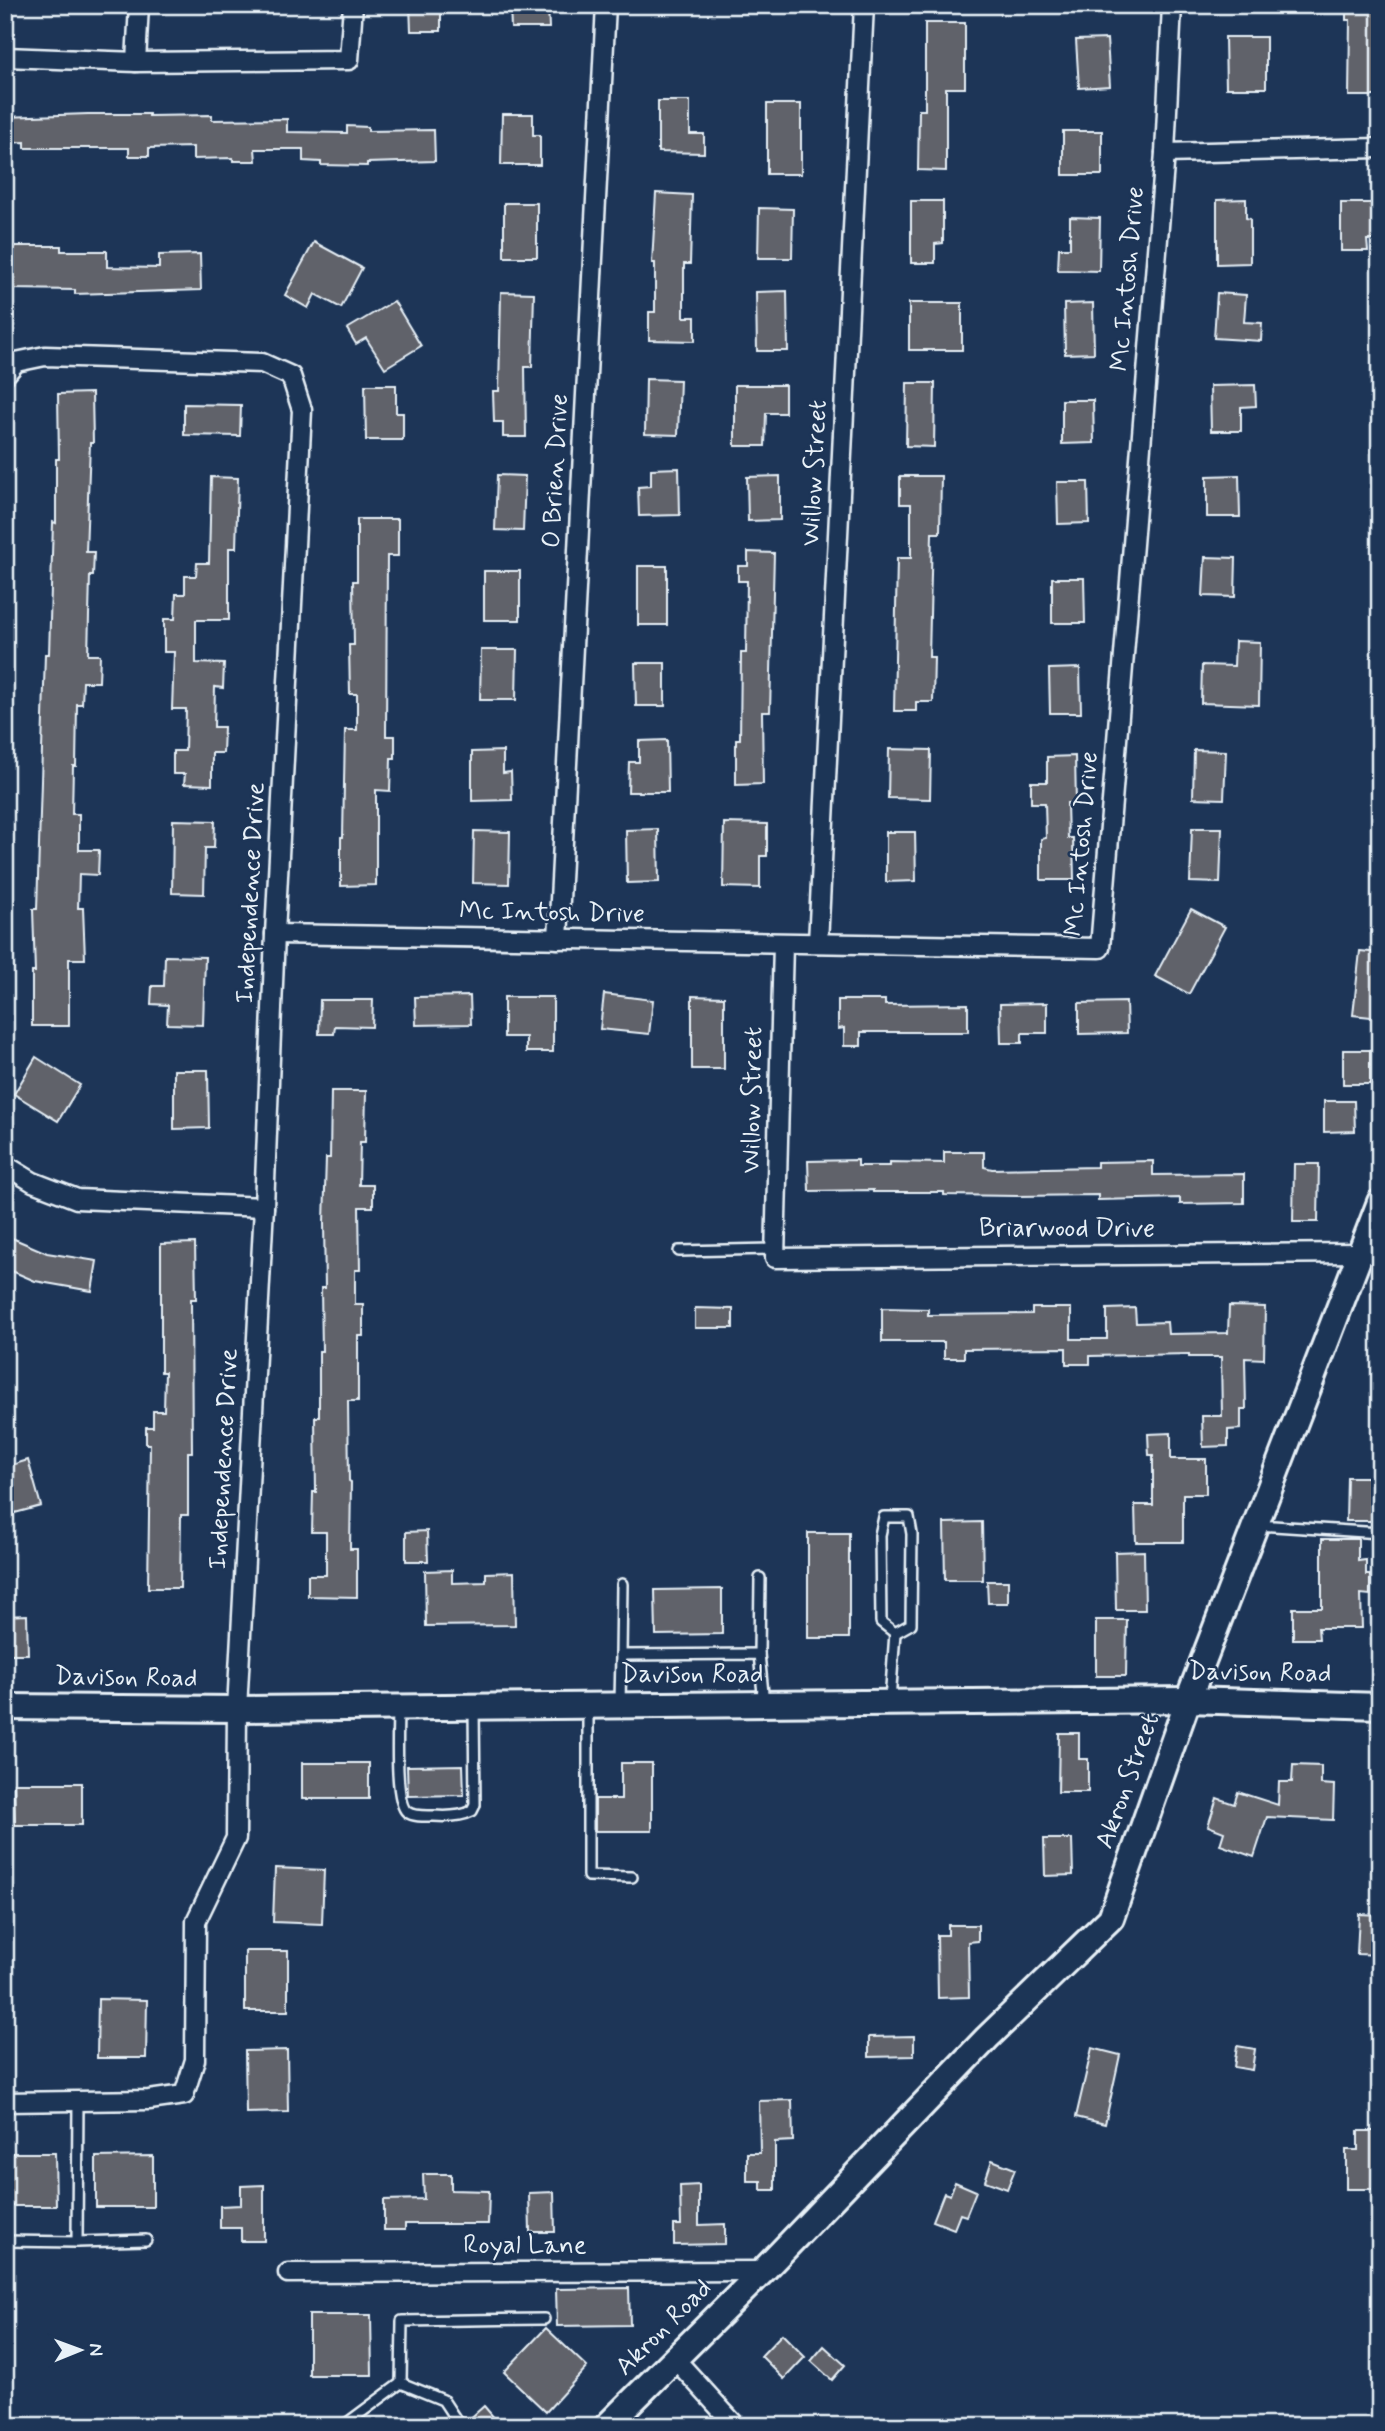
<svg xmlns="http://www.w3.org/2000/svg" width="1385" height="2431" viewBox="0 0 1385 2431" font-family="Mynerve,sans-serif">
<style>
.building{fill:#61626b;stroke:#e8f1f8;stroke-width:2}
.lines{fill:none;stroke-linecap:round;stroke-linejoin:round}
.lane-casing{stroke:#e8f1f8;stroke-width:14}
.street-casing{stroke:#e8f1f8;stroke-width:23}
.secondary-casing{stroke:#e8f1f8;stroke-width:30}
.lane{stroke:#1d3557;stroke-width:9}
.street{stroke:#1d3557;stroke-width:18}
.secondary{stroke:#1d3557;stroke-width:24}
.labels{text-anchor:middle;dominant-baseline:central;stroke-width:5;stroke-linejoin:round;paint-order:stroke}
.street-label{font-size:26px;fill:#e8f1f8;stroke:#1d3557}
</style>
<rect width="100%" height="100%" fill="#1d3557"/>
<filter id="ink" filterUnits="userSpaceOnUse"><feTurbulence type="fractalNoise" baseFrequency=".0143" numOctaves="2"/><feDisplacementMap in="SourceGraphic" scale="14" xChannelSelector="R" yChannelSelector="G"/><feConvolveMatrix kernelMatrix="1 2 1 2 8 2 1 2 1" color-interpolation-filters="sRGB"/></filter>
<g filter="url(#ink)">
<g class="building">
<path d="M410 5H441V31H411Z"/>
<path d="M510 5H548L549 28H511Z"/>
<path d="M1346 5H1380L1379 96H1349L1350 20H1346Z"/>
<path d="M925 23H965V88H946V171L918 170 919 110H925Z"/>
<path d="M1225 37H1266V88H1226Z"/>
<path d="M1107 39 1110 86 1079 88 1076 40Z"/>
<path d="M658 101H690V134H704V153L658 152Z"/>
<rect x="767" y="104" width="34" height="70"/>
<path d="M88 114H149V116L212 115V120L287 119V132L347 133V126L368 127V131L434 130 435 161 367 163V166L321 165V162L303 161V149H255L256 161H233V158L193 159V147L149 148V156H129V148H25V142L5 143V117Z"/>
<path d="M502 114H533V135H540V165H501Z"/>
<rect x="1063" y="131" width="39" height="44"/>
<path d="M656 193 692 195 690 264H684V317H695V341L649 340V312H655V263H652Z"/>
<path d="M1246 199V218L1250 219V263L1217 264V200Z"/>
<path d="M911 201H943V243L935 244V263H911Z"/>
<rect x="504" y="203" width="33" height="54"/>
<path d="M1341 203H1380V240H1367L1368 251H1341Z"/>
<path d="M759 208 793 209 792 258H758Z"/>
<path d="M1070 217 1100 218 1099 271 1058 270 1059 248H1070Z"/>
<path d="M314 242 362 268 341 308 315 294 308 308 285 295Z"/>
<path d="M13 246H61V251H107V267L159 268V255L200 254 201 290 75 294V290L13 289Z"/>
<path d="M787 291 788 351H757L756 292Z"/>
<path d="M501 292 534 293 532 367H525L526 437H503V422H494L493 391H499Z"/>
<path d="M1217 293 1246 295 1244 322 1262 323 1261 341 1214 338Z"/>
<path d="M394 301 421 346 385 368 366 338 356 344 347 329Z"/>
<rect x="909" y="303" width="53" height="47"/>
<path d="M1093 303 1094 353 1065 354 1064 304Z"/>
<path d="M646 379 680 380 678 435 645 434Z"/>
<path d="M907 383H935L934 447 906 446Z"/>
<path d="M365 385H396V413H403V440H366Z"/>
<path d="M735 385H785V413H766L765 446H735Z"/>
<path d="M1255 385 1256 406 1241 407V431H1211L1210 386Z"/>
<path d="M92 393 93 443H90L86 552H94L93 576H90L88 655H100L99 682H83L82 704H77L76 766H73L72 814H79V850H99L98 875 79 874 78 908H83L85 959H69V1026H32V972H35L33 909H37L45 654H49L53 522 56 523V459H59L58 394Z"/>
<path d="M1062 400H1093L1094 443 1062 444Z"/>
<path d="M184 404 241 405 240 436 184 435Z"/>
<path d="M679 468 680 515 639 516 638 487 651 486V469Z"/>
<path d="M497 475 525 476 523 531 495 530Z"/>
<path d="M1239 475 1240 517H1207V476Z"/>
<path d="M780 476V520L748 521 747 477Z"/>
<path d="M900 476H941L940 533H932L929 657H934L933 702H916V711H894L897 558H911V504H900Z"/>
<path d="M211 477 238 478 236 548H229V620H196V663L224 664 223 688 215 687 214 727H224L223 753H212V785L184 784 185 774H173V751H185L186 709H172L174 652H164V619H175L176 594H185V576H196L197 563H209Z"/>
<path d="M1057 482H1088L1089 523 1058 524Z"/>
<path d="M357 519H398V556H387L386 736H395V758H391L390 791 376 790V885L341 886V837H343L345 730H357V694H350L349 645H354L353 581H357Z"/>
<path d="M748 552 774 553 770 712H762L763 784 736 785V739H740L741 653H746L747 581H738V566H748Z"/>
<path d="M1205 557 1236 558 1235 597 1203 596Z"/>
<rect x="638" y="566" width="29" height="59"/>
<rect x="484" y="571" width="36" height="49"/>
<path d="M1052 578H1084L1085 623H1052Z"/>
<path d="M1235 641 1260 642 1259 705 1201 703 1202 665 1234 666Z"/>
<path d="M481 650H517L516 700H480Z"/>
<path d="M635 663H665V706H636Z"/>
<path d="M1080 668 1081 713H1050L1049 669Z"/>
<path d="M667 740 668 792H628L629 762H639V741Z"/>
<path d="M889 749 931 750 930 799 888 798Z"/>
<path d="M1194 750 1226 751 1224 799 1193 798Z"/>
<path d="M503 751V773L511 772 512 800 472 801V752Z"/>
<path d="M1075 756 1076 803H1067L1068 838H1073L1074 880H1041V839L1046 838 1045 803H1031V782H1047V757Z"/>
<path d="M173 820 215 821 214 848H205L204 894 172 893Z"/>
<path d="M724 823 767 824V856H760V888L723 887Z"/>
<path d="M1192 828H1222L1220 883 1190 882Z"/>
<path d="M658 829 659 882 627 883 626 830Z"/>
<path d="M474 831 510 832 509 884 473 883Z"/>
<path d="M886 832H915L916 881 886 882Z"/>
<path d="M1191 909 1225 927 1189 994 1155 976Z"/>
<path d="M1360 951 1380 953V1018L1353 1015Z"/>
<path d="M165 956 205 957 203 1025 167 1024 168 1005 151 1004 152 986H164Z"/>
<path d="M604 994 653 1000 649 1034 600 1029Z"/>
<path d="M470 996 471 1024 416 1025 415 997Z"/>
<path d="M692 996 724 997V1069H692Z"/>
<path d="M504 997H553V1052H526V1037H504Z"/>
<path d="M320 1000H373L372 1027 335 1026 334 1034H319Z"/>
<path d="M838 1000H885V1005L968 1004V1032H861V1046H844V1028L838 1029Z"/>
<path d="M1126 1002 1127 1033 1079 1034V1003Z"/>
<path d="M1047 1003V1033H1022V1043H1001L1000 1004Z"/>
<rect x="1343" y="1050" width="27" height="34"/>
<path d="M36 1057 80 1085 58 1121 14 1094Z"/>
<path d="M174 1070H208L209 1128 174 1129Z"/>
<path d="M331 1091H366L365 1142H360L359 1185H373V1207H359L360 1270H355V1304H363V1336H358V1401H348L349 1481 351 1482 350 1549H357V1597L308 1596V1575H326V1532H312L313 1492H316L315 1417H319V1351H322L321 1288H325L324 1222 326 1158H330Z"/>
<path d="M1324 1101H1354L1355 1131 1324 1132Z"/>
<path d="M944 1152H984V1167L992 1169 1097 1167V1162L1153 1161V1175L1244 1174V1203L1180 1204V1198L1098 1200V1195L1017 1196 944 1195V1192H873V1190L809 1191 808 1161 858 1160V1166H890V1162L944 1163Z"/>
<path d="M1294 1164H1319L1318 1222H1293Z"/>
<path d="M5 1235 47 1253 97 1261 92 1291 35 1281 5 1268Z"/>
<path d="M195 1243 196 1299H191L192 1452H188V1515H181L180 1588H148L150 1444H146V1427H153V1411H164L165 1372H161V1244Z"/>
<path d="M1229 1306 1265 1307 1264 1359 1245 1358 1246 1409H1241V1429L1228 1430V1446L1203 1447 1202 1416H1222L1221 1357H1189V1354L1090 1356V1364H1066V1348L964 1349V1358H944V1342H882V1308L928 1309V1315L1032 1314V1308H1071V1339H1107V1309L1135 1308 1136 1323 1167 1322 1168 1334 1228 1333Z"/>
<path d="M695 1308 733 1309V1328H695Z"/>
<path d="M1171 1433V1459H1206V1494H1183V1542H1136L1135 1505H1153V1455H1149L1148 1434Z"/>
<path d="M28 1460 41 1506 11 1514 5 1492V1467Z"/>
<path d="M1347 1477H1380V1509H1375V1521H1346Z"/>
<path d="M982 1522 983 1580H945L944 1523Z"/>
<path d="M427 1531 428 1561H406V1532Z"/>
<rect x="808" y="1533" width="41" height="105"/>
<path d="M1322 1539H1358V1561L1366 1560V1575H1370V1595L1361 1594 1362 1628H1318L1319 1639H1293V1608H1322Z"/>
<path d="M1144 1551 1145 1610H1116L1115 1552Z"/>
<path d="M452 1570V1583L486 1582V1573L514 1572 515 1625 426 1626 425 1571Z"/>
<path d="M987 1581H1008V1603H988Z"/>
<path d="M722 1589V1634L656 1635 655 1590Z"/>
<path d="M27 1615 28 1654H5V1616Z"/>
<path d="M1096 1620H1127L1126 1676H1096Z"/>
<path d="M1059 1733H1079V1759H1088V1792H1058Z"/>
<rect x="302" y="1763" width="67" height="36"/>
<path d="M621 1763H652V1831H595V1799H621Z"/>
<path d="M463 1765 464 1795 408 1796 407 1766Z"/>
<path d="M1293 1765 1321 1766V1784L1334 1785 1333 1820 1267 1817 1254 1857 1220 1845 1224 1832 1208 1826 1217 1798 1234 1804 1238 1792 1278 1805 1279 1782H1292Z"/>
<path d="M14 1783H82V1825H15Z"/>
<path d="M1044 1839H1072L1073 1875 1045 1876Z"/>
<path d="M275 1868 324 1870 322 1924 273 1922Z"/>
<path d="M1359 1914 1380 1915V1955L1357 1954Z"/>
<path d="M948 1925H978V1941L968 1942 969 1997 938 1998 937 1935H948Z"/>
<rect x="245" y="1951" width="43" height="60"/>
<path d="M98 1999 147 2000 146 2058H97Z"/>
<path d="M914 2036V2056L869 2057V2037Z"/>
<path d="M1237 2046 1255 2049 1252 2070 1234 2067Z"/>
<path d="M1092 2048 1120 2055 1105 2124 1076 2117Z"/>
<path d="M287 2050 288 2112 246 2113 245 2051Z"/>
<path d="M792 2100 793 2141 775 2142V2190H761V2181H747V2153H760L759 2101Z"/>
<path d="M1358 2131H1380V2189H1346V2150H1358Z"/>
<path d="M5 2153H55L56 2206H5Z"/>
<path d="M153 2156V2207H96V2157Z"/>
<path d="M992 2160 1015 2169 1007 2189 985 2181Z"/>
<path d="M423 2174H451V2190L489 2191 488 2224H405V2230H384V2200L424 2199Z"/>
<path d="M955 2182 976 2191 966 2216 960 2214 954 2229 933 2221 944 2193 950 2195Z"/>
<path d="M264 2185V2241H241V2228H220V2206L241 2205V2186Z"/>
<path d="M699 2185V2225L725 2224V2244L674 2245V2225H681L680 2186Z"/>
<path d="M554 2192 555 2232H530L529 2193Z"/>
<path d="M629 2288 630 2325 557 2326 556 2289Z"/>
<path d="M309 2315H371L372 2375H309Z"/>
<path d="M546 2328 587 2367 546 2412 504 2372Z"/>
<path d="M782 2334 805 2357 784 2379 761 2356Z"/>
<path d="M824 2346 845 2365 832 2380 811 2361Z"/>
<path d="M484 2406 501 2426H467L466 2422Z"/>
</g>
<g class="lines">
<g class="lane-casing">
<g id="lane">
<path d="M679 1251 776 1249"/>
<path d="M884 1517H909L912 1534 911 1624 895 1633 881 1622 880 1535Z"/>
<path d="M1257 1525 1380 1533"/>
<path d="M759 1654 760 1578"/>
<path d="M621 1655 622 1584"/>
<path d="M890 1701 895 1633"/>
<path d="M620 1702 621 1655 759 1654 764 1703"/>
<path d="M588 1707V1876L632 1877"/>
<path d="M398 1709C398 1728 394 1802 407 1812 414 1817 426 1816 434 1816 447 1817 460 1817 472 1811L475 1805 474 1707"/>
<path d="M5 2241 77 2242 78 2101"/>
<path d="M77 2242 146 2240"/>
<path d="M401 2383 402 2321 544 2319"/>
<path d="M343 2426 401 2383 443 2400 460 2426"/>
</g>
</g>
<g class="street-casing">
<g id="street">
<path d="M5 57 136 62 349 60 353 5"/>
<path d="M136 62 139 5"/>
<path d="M1165 153 1380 148"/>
<path d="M5 375 16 362 45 356 262 363 291 376 302 410 275 934 264 1207 237 1709 236 1838 196 1921 195 2060 184 2095 149 2100 5 2102"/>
<path d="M275 934 1100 948 1165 153 1172 5"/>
<path d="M558 939 606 5"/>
<path d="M818 943 864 5"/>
<path d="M783 944 775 1258 1360 1253"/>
<path d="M5 1165 33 1182 77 1199 264 1207"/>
<path d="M288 2273 763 2271"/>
<path d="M675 2359 736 2426"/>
</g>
</g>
<g class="secondary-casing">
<g id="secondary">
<path d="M5 1707 237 1709 1188 1700 1380 1706"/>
<path d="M607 2426 763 2271 987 2038 1111 1918 1188 1700 1380 1202"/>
</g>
</g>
<use href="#lane" class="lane"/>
<use href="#street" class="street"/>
<use href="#secondary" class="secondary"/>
</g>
</g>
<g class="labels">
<g class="street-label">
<text transform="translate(1128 279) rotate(-85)">Mc Intosh Drive</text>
<text transform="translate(556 471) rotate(-87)">O Brien Drive</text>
<text transform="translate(815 473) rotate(-87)">Willow Street</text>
<text transform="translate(1082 844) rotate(-85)">Mc Intosh Drive</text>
<text transform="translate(251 893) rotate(-87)">Independence Drive</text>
<text transform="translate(552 913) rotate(1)">Mc Intosh Drive</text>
<text transform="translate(753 1100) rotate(-89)">Willow Street</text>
<text x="1067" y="1229">Briarwood Drive</text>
<text transform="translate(224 1459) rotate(-87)">Independence Drive</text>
<text transform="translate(1260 1673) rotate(1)">Davison Road</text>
<text x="692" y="1675">Davison Road</text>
<text transform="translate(126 1678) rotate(1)">Davison Road</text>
<text transform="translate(1128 1781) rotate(-70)">Akron Street</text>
<text x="525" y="2246">Royal Lane</text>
<text transform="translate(664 2328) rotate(-45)">Akron Road</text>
</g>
</g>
<rect width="1385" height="2431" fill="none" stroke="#1d3557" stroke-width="28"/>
<rect x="14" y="14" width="1357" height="2403" fill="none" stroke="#e8f1f8" stroke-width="2.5" filter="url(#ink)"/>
<g transform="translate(80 2350) rotate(89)" stroke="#1d3557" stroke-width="5" paint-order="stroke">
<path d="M0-5L12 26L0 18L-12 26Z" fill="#e8f1f8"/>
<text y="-10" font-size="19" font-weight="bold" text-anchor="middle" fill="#e8f1f8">N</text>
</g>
</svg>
